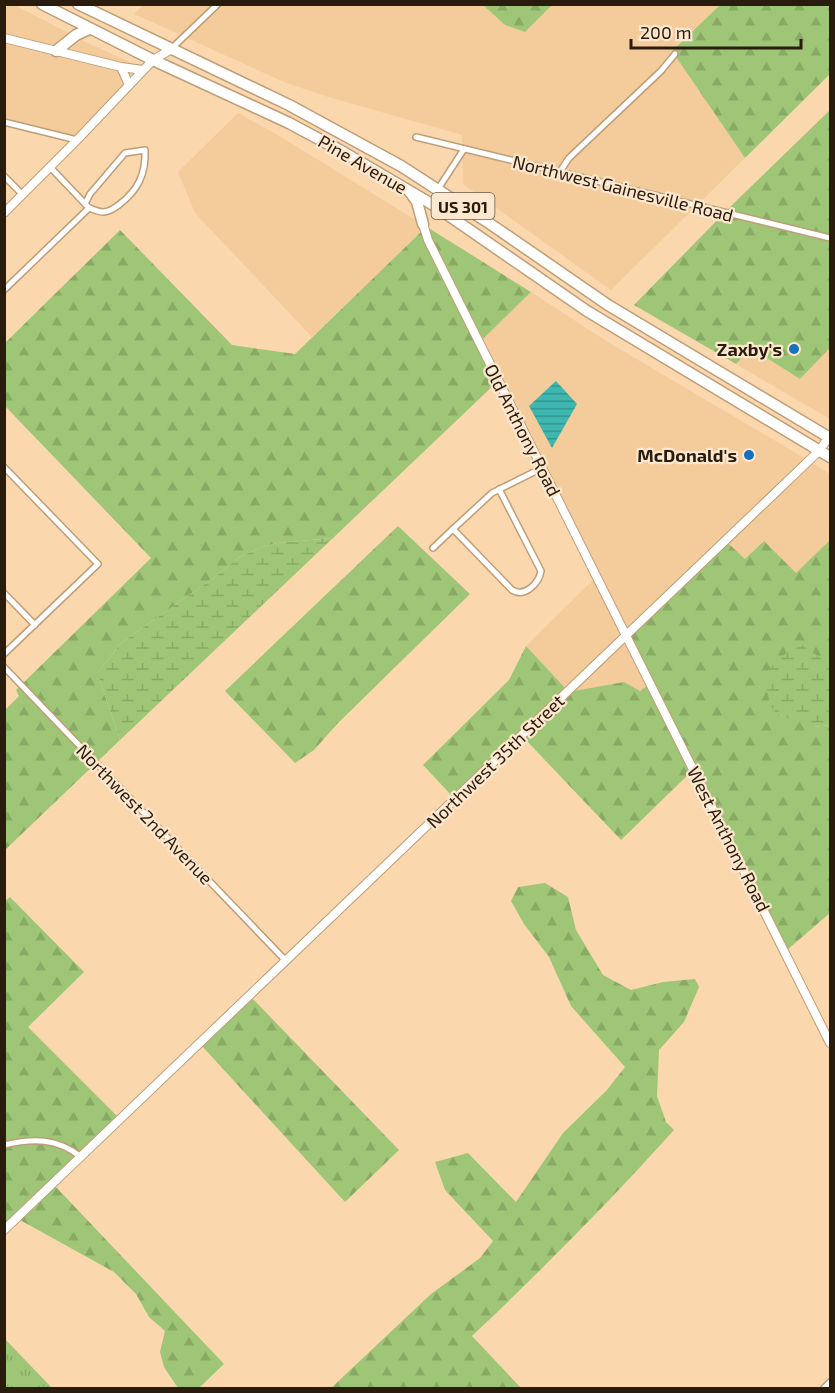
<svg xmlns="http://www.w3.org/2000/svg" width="835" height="1393" viewBox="0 0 835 1393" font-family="'Exo 2',sans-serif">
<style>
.built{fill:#f4cb9b}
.grass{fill:url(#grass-tufts)}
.forest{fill:url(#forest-firs)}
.wetland{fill:url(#wetland-marsh)}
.water{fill:url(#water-rules)}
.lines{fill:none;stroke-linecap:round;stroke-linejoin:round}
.street-casing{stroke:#bf9d76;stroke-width:8}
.secondary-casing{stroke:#bf9d76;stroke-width:10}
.highway-casing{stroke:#bf9d76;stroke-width:13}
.street{stroke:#fff;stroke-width:5}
.secondary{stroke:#fff;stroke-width:8}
.highway{stroke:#fff;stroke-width:10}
.poi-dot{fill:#1771be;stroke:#fde7ce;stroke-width:2}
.labels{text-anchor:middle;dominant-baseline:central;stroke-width:4.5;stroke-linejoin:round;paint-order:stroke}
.shield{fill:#fde7ce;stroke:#695946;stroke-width:1.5}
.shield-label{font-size:16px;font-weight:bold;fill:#291c0c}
.street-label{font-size:18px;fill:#291c0c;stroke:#fde7ce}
.poi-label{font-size:18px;font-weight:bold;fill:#291c0c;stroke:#fde7ce;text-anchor:end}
</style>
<defs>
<pattern id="grass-tufts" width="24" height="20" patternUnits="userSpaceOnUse" patternTransform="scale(1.5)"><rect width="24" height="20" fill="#9ec676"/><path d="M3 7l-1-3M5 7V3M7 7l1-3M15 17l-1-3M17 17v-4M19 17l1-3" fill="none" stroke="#88aa65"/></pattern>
<pattern id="forest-firs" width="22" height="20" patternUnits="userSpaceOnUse" patternTransform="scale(1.5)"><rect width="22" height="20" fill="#9ec676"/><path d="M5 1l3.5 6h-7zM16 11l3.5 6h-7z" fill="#88aa65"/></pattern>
<pattern id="wetland-marsh" width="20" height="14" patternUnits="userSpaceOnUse" patternTransform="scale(1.5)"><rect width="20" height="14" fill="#9ec676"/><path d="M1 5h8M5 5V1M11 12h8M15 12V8" fill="none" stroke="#88aa65"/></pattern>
<pattern id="water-rules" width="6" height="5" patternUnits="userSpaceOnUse" patternTransform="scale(1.5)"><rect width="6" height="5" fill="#3fb7b1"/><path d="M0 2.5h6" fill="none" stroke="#35948e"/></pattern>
</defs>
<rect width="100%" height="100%" fill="#fbd7ae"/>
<g class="built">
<path d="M4 5H14L71 34 55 48 5 35Z"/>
<path d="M143 5H213L181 35 134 14Z"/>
<path d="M223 5H483L505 25 525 32 552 5H720L672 51 745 158 611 290 463 184 462 135 325 96 284 82 187 38Z"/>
<path d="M77 38 88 43 138 66 63 50Z"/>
<path d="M4 41 118 69 125 84 76 137 5 119Z"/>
<path d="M238 113 276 134 419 222 422 231 312 337 195 213 178 172Z"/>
<path d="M531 292 611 344 806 459 627 631 482 340Z"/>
<path d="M751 348 800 379 830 348V419L736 364Z"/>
<path d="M812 463 830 474V540L796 573 764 541 745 559 728 543Z"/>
<path d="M594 579 622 635 566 689 526 646Z"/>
<path d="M626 641 648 685 640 691 623 682 574 691Z"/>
</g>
<path class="grass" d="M5 1339 52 1388H5Z"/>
<g class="forest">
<path d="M483 5H552L525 32 505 25Z"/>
<path d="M720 5H830V74L745 158 672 51Z"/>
<path d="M830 110V348L800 379 751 348 736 364 634 305 732 205Z"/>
<path d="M427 227 531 292 482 340 431 239Z"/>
<path d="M120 230 232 345 295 354 422 231 496 383 333 538 277 543 259 548 238 558 216 576 121 643 99 671V678L120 740 5 850V710L19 696 16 690 151 558 5 406V343Z"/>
<path d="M398 526 470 594 337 724 314 750 295 763 225 691Z"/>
<path d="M830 540V665L827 664 779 715 804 722 814 727 830 725V913L787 950 630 637 728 543 745 559 764 541 796 573Z"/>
<path d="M526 646 566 689 453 797 423 765 509 680Z"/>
<path d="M624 682 640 691 648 685 783 954 781 956 690 773 621 840 524 738 574 691Z"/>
<path d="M545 883 568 897 576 930 603 975 631 990 663 982 695 979 699 987 684 1022 659 1050 657 1096 666 1122 674 1130C609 1202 542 1270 472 1336L521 1388H331L431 1294 480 1258 493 1241 445 1190 435 1162 468 1153 516 1202 563 1133 607 1090 625 1067 571 1006 549 957 524 924 511 901 518 887Z"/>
<path d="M10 897 84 972 28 1027 118 1117 5 1226 4 902Z"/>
<path d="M252 998 399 1150 345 1202 202 1046Z"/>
<path d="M55 1186 224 1364 199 1388H178L164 1367 160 1352 165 1331 149 1317 136 1294 114 1272 20 1220Z"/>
</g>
<g class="wetland">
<path d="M333 538 120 740 99 678V671L121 643 216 576 238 558 259 548 277 543Z"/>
<path d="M802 645 830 665V725L813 727C802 720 788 720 778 714 771 709 769 702 768 694 762 666 780 655 802 645Z"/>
</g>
<path class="water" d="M556 381 577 404 552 448 529 406Z"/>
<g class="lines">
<g class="street-casing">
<g id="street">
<path d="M171 49 218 4"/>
<path d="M4 122 77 140"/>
<path d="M416 137 830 238"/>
<path d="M559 173 569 158 661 71 675 54"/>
<path d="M4 176 23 195"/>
<path d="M438 189 464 149"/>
<path d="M85 204 90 194 125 153 145 150C146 174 138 190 120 204 115 208 109 212 103 212 98 212 93 209 89 208"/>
<path d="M4 290 89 208 50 167"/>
<path d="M4 467 98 564 4 654"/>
<path d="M499 489 541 571C539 583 525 598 512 590L453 529 492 493 542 468"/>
<path d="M433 548 453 529"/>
<path d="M4 593 35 625"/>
<path d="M4 667 286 961"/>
<path d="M4 1145C34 1138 57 1138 81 1157"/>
<path d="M824 1388 830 1382"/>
</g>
</g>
<g class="secondary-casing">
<g id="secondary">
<path d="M4 38 121 67 143 70"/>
<path d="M121 67 129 85"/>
<path d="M4 213 77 140 153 60 170 50"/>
<path d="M423 224 428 240 830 1043"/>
<path d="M4 1230 820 450 830 435"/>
</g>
</g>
<g class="highway-casing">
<g id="highway">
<path d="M42 4 153 60 289 123 345 153 435 206 587 311 830 457"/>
<path d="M78 4 289 105 401 166 486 221 608 305 830 438"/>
<path d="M56 51 76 35 89 29"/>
<path d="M410 192 417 202 423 224"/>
</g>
</g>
<use href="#street" class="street"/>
<use href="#secondary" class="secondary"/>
<use href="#highway" class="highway"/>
</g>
<g class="poi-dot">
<circle cx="794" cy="349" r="6"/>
<circle cx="749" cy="455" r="6"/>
</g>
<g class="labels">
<rect class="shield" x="431.5" y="193" width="63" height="26" rx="4.5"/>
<g class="shield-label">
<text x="463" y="206">US 301</text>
</g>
<g class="street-label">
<text transform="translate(363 164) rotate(30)">Pine Avenue</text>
<text transform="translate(623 188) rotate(14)">Northwest Gainesville Road</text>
<text transform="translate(523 430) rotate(63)">Old Anthony Road</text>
<text transform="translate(495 761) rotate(-44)">Northwest 35th Street</text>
<text transform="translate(145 814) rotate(46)">Northwest 2nd Avenue</text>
<text transform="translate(729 839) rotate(63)">West Anthony Road</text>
</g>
<g class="poi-label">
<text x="782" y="349">Zaxby's</text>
<text x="737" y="455">McDonald's</text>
</g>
</g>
<rect width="835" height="1393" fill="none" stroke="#291c0c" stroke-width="12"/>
<path d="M631 39v9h170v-9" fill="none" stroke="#291c0c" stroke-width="3"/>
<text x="640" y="39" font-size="18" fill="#291c0c" stroke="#fde7ce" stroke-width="4.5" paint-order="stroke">200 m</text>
</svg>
